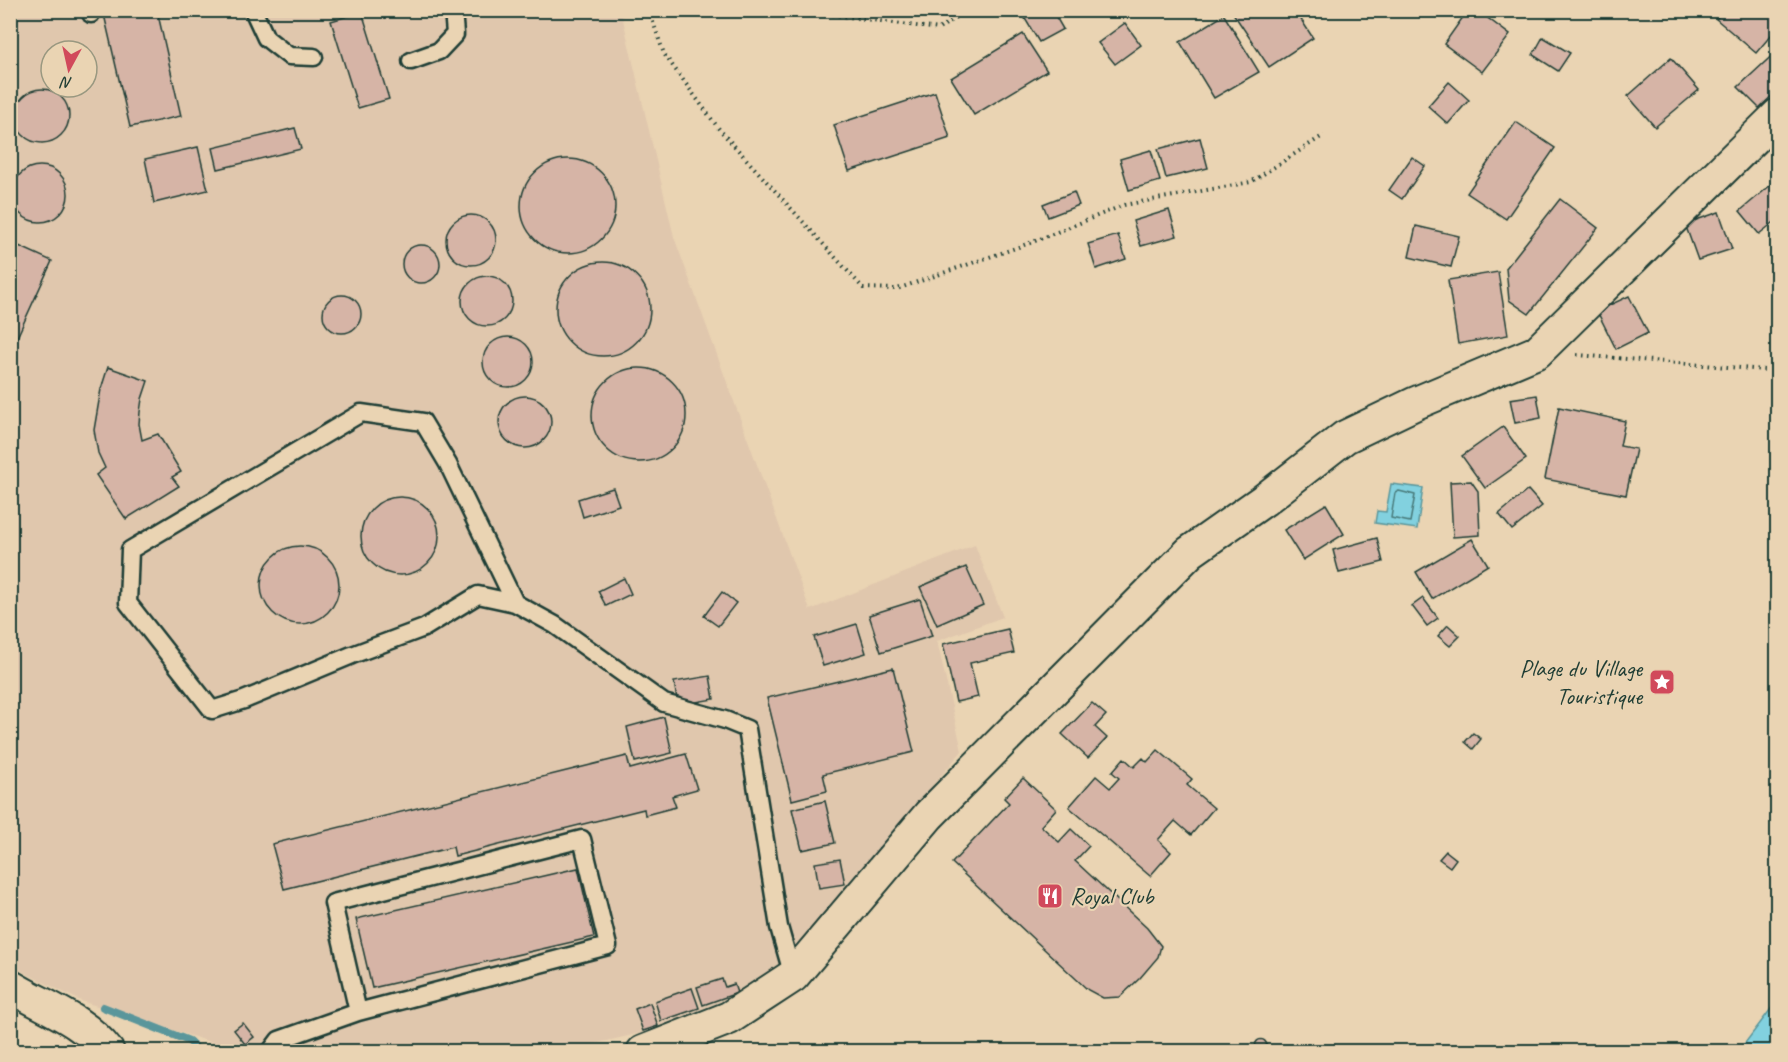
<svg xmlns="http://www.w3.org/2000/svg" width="1788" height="1062" viewBox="0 0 1788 1062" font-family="Caveat,sans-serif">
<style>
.built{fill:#e0c7ad;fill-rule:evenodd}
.water{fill:#82d1df;stroke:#5a969b;stroke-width:1.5}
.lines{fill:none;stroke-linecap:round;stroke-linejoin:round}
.shore{stroke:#477878;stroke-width:1.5}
.stream{stroke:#5a969b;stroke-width:8}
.building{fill:#d6b4a6;stroke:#1f3d34;stroke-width:1.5}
.lane-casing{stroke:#1f3d34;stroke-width:21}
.street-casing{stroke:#1f3d34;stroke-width:36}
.path{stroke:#1f3d34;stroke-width:4;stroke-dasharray:1.5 4.5;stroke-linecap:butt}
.lane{stroke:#ead4b3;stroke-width:16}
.street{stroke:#ead4b3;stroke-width:32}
.labels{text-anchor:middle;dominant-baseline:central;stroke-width:4.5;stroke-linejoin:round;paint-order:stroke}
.poi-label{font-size:24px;fill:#1f3d34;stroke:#ead4b3;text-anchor:end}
</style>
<rect width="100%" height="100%" fill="#ead4b3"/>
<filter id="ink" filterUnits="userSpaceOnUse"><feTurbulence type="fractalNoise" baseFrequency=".0167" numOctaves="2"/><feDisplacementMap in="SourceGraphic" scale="12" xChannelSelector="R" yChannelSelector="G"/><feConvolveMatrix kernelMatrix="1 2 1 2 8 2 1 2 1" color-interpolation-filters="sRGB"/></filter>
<g filter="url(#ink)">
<path class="built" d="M10 11H621L674 237 810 610 975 545 1003 617 937 641 962 751 743 1009 564 1051H239L81 1001 25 973 11 963ZM51 51H87V87H51Z"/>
<g class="water">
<path d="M1391 484 1423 488 1417 529 1375 523 1377 511 1386 512Z"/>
<path d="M1777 1001V1051H1739Z"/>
</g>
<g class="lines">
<path class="shore" d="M1399 491 1415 495 1410 522 1391 518 1395 493Z"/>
<path class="stream" d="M103 1007 189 1041 200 1052"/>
</g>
<g class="building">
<path d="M103 10H157L181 116 130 127Z"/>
<path d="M1035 10H1052L1063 29 1039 42 1024 17Z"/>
<path d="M1231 10H1295L1313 38 1269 67Z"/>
<path d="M1468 10H1477L1510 35 1482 72 1444 44Z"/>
<path d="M1723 10H1778V27L1756 53 1716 19Z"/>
<path d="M362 12 389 99 358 108 331 21Z"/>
<path d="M1224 15 1259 72 1214 98 1180 42Z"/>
<path d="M1125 23 1141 45 1115 64 1098 43Z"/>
<path d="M1023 34 1047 71 974 115 951 78Z"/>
<path d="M1543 37 1570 53 1558 71 1533 55Z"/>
<path d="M1778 50V90L1759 108 1738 87Z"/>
<path d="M1671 58 1699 90 1655 127 1628 96Z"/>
<path d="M1449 82 1469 100 1448 124 1428 106Z"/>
<circle cx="42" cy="116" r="27"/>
<path d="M935 92 950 138 849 171 834 125Z"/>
<path d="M1516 122 1555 148 1506 219 1467 193Z"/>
<path d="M295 128 301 149 218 169 213 148Z"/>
<path d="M1200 138 1208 168 1166 178 1158 149Z"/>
<path d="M198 147 208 190 154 203 145 159Z"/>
<path d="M1151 150 1160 181 1129 190 1120 159Z"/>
<path d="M1412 157 1425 166 1402 199 1389 190Z"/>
<circle cx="568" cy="206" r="47"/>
<circle cx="40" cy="194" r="28"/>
<path d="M1772 184 1778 190V219L1759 234 1740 211Z"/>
<path d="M1074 192 1079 205 1048 217 1043 204Z"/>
<path d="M1560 199 1598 228 1529 314 1509 300 1506 268Z"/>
<path d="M1169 210 1177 236 1141 246 1133 221Z"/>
<path d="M1719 212 1732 249 1698 260 1685 224Z"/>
<circle cx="471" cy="240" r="25"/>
<path d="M1416 226 1459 236 1451 267 1409 257Z"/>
<path d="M1118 235 1126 259 1096 269 1088 244Z"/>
<path d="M10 242 52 261 13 346 10 345Z"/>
<circle cx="421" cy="264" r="19"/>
<circle cx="603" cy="309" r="47"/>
<path d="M1498 272 1508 335 1458 344 1448 280Z"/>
<circle cx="487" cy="301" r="25"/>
<circle cx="342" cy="314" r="19"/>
<path d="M1629 296 1648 333 1616 349 1597 311Z"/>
<circle cx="508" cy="362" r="25"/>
<path d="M108 367 148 381 142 399 140 412 139 424 142 440 158 434 181 472 172 477 179 486 126 519 96 475 105 468 98 453 94 430 101 389Z"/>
<circle cx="639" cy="415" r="47"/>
<path d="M1537 395 1541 418 1515 423 1510 399Z"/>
<circle cx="525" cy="422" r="26"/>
<path d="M1559 407 1625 421 1620 446 1636 449 1626 495 1545 479Z"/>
<path d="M1503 427 1526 459 1485 488 1462 456Z"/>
<path d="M1471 481 1478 491 1480 535 1453 537 1450 482Z"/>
<path d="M613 488 619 505 583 517 578 499Z"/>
<path d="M1528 490 1542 506 1512 530 1499 514Z"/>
<circle cx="400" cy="536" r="39"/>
<path d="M1326 504 1344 534 1303 560 1284 530Z"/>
<path d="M1377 538 1383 562 1339 573 1333 550Z"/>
<path d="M1472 539 1488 565 1432 599 1416 572Z"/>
<circle cx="300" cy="585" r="39"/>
<path d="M966 567 983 605 937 625 920 587Z"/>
<path d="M624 578 631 594 606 606 598 591Z"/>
<path d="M722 592 736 603 718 626 704 616Z"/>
<path d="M1423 598 1438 618 1427 626 1412 606Z"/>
<path d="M920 599 932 636 881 652 869 615Z"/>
<path d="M857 624 866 653 823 666 814 637Z"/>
<path d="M1448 625 1460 636 1450 646 1438 636Z"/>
<path d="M1008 629 1014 653 970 663 978 697 956 702 943 644Z"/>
<path d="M893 668 914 752 823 774 827 791 792 800 767 698Z"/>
<path d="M710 676 714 699 678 705 674 682Z"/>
<path d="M1092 703 1106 715 1095 727 1107 738 1088 758 1062 734Z"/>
<path d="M664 717 672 753 635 762 627 727Z"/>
<path d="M1473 733 1481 739 1473 749 1465 742Z"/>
<path d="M1158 750 1192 779 1187 785 1214 808 1191 835 1175 821 1158 840 1171 852 1150 876 1069 807 1096 776 1110 788 1119 778 1112 772 1124 758 1134 767 1143 758 1147 762Z"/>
<path d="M686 754 697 789 672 796 676 807 645 815 644 809 455 856 453 847 284 889 272 844 627 756 630 769Z"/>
<path d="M1023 778 1056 809 1041 826 1059 842 1071 829 1089 846 1075 861 1147 928 1161 946 1158 957 1140 978 1120 997 1103 998 1088 990 952 863 1009 803 1004 798Z"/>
<path d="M825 801 835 843 802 850 792 809Z"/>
<path d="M1446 851 1456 859 1450 867 1439 859Z"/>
<path d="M840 859 845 884 819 888 815 863Z"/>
<path d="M578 868 594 937 372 988 356 919Z"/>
<path d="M722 979 725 987 734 984 737 993 703 1005 697 987Z"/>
<path d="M692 988 699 1008 661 1021 655 1001Z"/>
<path d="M650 1003 658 1026 643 1031 635 1009Z"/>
<path d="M243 1023 254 1037 245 1044 234 1030Z"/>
<circle cx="1261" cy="1045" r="5.5"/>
</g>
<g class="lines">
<g class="lane-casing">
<g id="lane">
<path d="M91 10V14"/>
<path d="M253 10 266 38 289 56 314 57"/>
<path d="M411 61 439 51 455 34 453 10"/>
<path d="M515 603 478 595 424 628 352 655 244 700 212 710 128 603 130 550 361 413 423 422 448 464 515 603 555 625 664 703 725 720 747 729 779 927 793 976"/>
<path d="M270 1052 279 1040 358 1012 608 946 582 839 333 903 358 1012"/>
</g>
</g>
<g class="street-casing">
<g id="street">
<path d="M10 986C44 1007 83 1019 108 1052"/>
<path d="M643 1052 729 1018 793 976 929 815 1190 552 1264 500 1345 437 1416 403 1537 352 1778 115"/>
</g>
</g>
<g class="path">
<path d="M649 10 664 54 719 129 863 288 897 289 1030 243 1124 205 1251 182 1324 135"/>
<path d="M797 10 939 29 966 10"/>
<path d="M1577 355 1778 371"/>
</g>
<use href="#lane" class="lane"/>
<use href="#street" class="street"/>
</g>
</g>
<defs>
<g id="sight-square" transform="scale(1.35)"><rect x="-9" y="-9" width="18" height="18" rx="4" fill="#d1495b" stroke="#ead4b3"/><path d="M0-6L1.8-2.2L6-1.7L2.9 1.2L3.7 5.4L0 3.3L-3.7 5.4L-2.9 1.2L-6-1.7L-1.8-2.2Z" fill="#fff"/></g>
<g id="restaurant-square" transform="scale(1.35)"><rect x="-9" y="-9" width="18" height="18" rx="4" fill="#d1495b" stroke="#ead4b3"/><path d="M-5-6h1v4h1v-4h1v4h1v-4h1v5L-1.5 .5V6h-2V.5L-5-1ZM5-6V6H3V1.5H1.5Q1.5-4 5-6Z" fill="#fff"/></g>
</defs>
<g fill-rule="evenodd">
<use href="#sight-square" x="1662" y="682"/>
<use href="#restaurant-square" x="1050" y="896"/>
</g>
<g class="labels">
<g class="poi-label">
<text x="1642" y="668">Plage du Village<tspan x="1642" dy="28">Touristique</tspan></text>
<text x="1070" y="896" text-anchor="start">Royal Club</text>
</g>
</g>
<rect width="1788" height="1062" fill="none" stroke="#ead4b3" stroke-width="36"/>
<rect x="18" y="18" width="1752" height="1026" fill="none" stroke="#1f3d34" stroke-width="2" filter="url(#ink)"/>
<g transform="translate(69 69) rotate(188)"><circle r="28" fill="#ead4b3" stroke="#999880" stroke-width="1.5"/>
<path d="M0-4.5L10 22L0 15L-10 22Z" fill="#d1495b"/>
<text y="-9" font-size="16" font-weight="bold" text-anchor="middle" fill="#1f3d34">N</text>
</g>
</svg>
